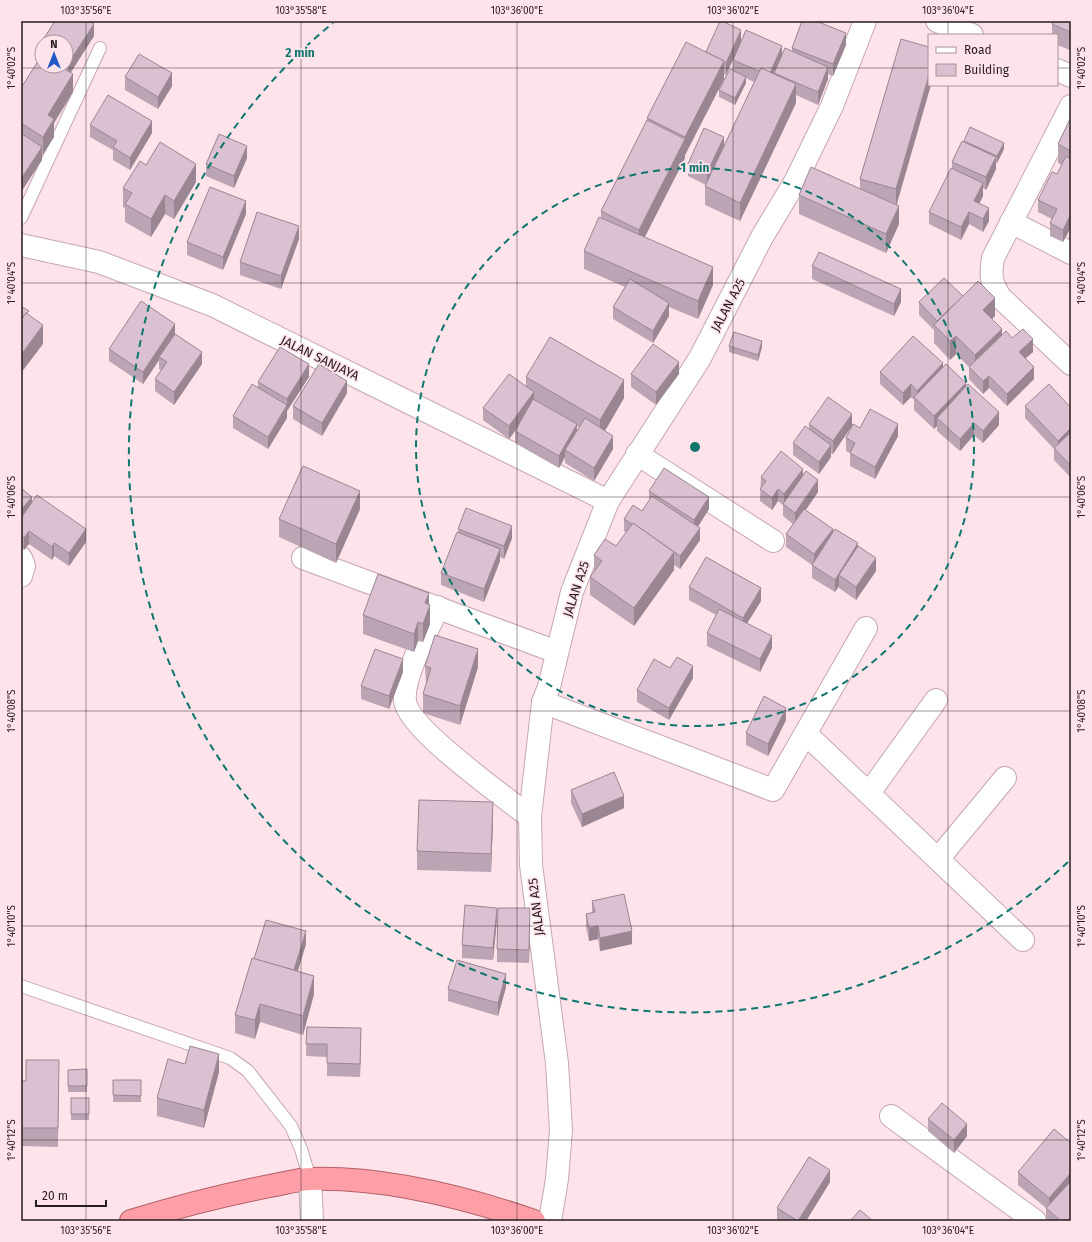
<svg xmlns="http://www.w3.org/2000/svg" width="1092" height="1242" viewBox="0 0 1092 1242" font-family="'Fira Sans',sans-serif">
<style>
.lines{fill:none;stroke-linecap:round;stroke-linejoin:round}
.service-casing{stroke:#c6a7b1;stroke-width:14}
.minor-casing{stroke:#c6a7b1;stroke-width:24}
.trunk-casing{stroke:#b26068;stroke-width:24}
.service{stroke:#fff;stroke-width:12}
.minor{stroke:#fff;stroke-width:22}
.trunk{stroke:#fe9ea6;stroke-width:22}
.wall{fill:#bba5b4;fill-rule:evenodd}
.shaded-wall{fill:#998692}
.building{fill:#dac0d1;stroke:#998692}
.ticks{fill:none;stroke:#261b1f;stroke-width:1;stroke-opacity:0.45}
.ring{fill:none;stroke:#0f766e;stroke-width:2;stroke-dasharray:7 5}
.labels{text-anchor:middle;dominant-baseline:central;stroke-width:3.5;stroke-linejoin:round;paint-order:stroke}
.street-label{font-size:13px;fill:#261b1f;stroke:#fee3eb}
.centre{fill:#0f766e;stroke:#fee3eb;stroke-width:2}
.ring-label{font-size:12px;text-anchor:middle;font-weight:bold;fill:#0f766e;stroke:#fee3eb;stroke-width:3.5;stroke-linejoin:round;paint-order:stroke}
.neatline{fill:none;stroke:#261b1f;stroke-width:1.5}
.ticks-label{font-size:10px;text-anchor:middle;fill:#261b1f}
</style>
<rect width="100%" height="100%" fill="#fee3eb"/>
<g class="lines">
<g class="service-casing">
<g id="service">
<path d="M21 218 100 48"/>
<path d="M21 986 230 1058 248 1071 291 1126 301 1149 310 1179"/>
</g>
</g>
<g class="minor-casing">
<g id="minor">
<path d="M937 21 972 35"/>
<path d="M1057 70 1071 76"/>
<path d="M1071 106 993 258C990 276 991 282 1000 297L1071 364"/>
<path d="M1011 222 1071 253"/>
<path d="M21 245 99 262 212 305 608 501"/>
<path d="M637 454 773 541"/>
<path d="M21 558 24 566 21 576"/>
<path d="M303 558 557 652"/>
<path d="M438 607C428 630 402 678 405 701 408 729 505 797 530 817"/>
<path d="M543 702 773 790 866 628"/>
<path d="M806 734 1023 940"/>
<path d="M869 793 936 700"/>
<path d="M938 859 1005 778"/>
<path d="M891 1116 1035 1221"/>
<path d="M310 1179 312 1221"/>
<path d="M550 1221 557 1179 561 1130 557 1063 531 865 530 817 543 702 549 687 572 592 608 501 700 358 762 237 795 182 832 106 865 21"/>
</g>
</g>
<g class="trunk-casing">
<path id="trunk" d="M131 1221C177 1207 223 1195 270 1186 283 1184 298 1179 311 1179 386 1177 464 1197 534 1221"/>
</g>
<use href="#service" class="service"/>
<use href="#minor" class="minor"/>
<use href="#trunk" class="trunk"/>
</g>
<g class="wall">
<path d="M55 21H89L94 24V36L70 72 73 74V92L54 123V137L42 155V160L21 192V88L40 59 39 58V46ZM42 42H66V66H42Z"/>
<path d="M1071 21 1070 50 1057 45V35H1052V24Z"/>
<path d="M901 39 897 205 899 224 886 253 799 214V195L860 188V179Z"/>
<path d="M741 42 782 55 792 51V48L846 45 833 76 828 74V79L818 105 796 95V103L740 221 705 205V186L706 185 688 176V164L724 147 754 82 746 78V83L735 105 719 97V90L733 70V60L736 53 726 75 724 74V79L685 155V158L645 237 713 285 698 319 669 307V316L653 343 613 319V307L625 287 584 269V251L601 218V211L647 121V118L706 52Z"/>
<path d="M125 77 172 86 158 109 125 90Z"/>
<path d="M1071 117V227L1063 242 1050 236V223L1052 219 1038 212V200L1057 174 1062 165 1058 163V144Z"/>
<path d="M90 125 152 133 130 170 113 160V150L90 137Z"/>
<path d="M964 141 1004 149 997 163 996 162V169L986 190 983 188V196L979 204 989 221 983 232 969 224 961 240 929 224V212L952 168V162L964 142Z"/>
<path d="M247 158 234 188 206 176V164Z"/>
<path d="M146 165 196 182 174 219 165 214 151 237 125 222V208L123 207V188Z"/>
<path d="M246 214 223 270 187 255V242Z"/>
<path d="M299 239 281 289 240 275V262Z"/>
<path d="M812 266 901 302 894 316 812 279Z"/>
<path d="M963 296 995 316 992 319 1002 335 1012 338 1033 352 1025 358 1034 379 1007 406 989 388 983 394 969 379V367L956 354 950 360 934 343V330L919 315V302Z"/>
<path d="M175 334 202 364 174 405 155 391V379L161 370 159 369V360L143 384 109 361V349Z"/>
<path d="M729 346 762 347 758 361 729 352Z"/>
<path d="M880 372 966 386 999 425 983 443 974 435 960 451 937 431V426L934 429 914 410V400L911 397 903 405 880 384Z"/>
<path d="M631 374H679L656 405 631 387Z"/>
<path d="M309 377 287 411V418L268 449 233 428V416L258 388V382Z"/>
<path d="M526 377 624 398 605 431 613 449 594 481 565 463V457L559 468 515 443V431L517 428 509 439 483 420V408L526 386ZM577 426 579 427 577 431Z"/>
<path d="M347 393 322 436 293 419V406Z"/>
<path d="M1025 406 1071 408V478L1054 460V449L1025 418Z"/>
<path d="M852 414 833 454 831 453V457L819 474 793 455V443L809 429V424Z"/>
<path d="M860 428 898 436 875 479 850 466V453L846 451V438Z"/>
<path d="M803 474 818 492 806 510 833 533 858 547 876 571 856 600 839 588V586L835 592 812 578V565L786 547V534L793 524 783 516V505L778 501 772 510 760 501 761 477Z"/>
<path d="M21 488 32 502 86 542 69 566 54 556 52 560 29 544 24 550 21 548Z"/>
<path d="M649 491 709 509 698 526 700 540 680 569 674 565V570L634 626 590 595V577L594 572V555L616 546 626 533 624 531V519L642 511 649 501Z"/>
<path d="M360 509 336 563 279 537V519Z"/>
<path d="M458 529 512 538 504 559 500 557V561L484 602 441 585V573L458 532Z"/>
<path d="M689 587 761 601 747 623 772 648 760 672 707 646V633L716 615 689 600Z"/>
<path d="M429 605 430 624 423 642 418 641 414 652 363 634V615Z"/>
<path d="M425 666 478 667 460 725 423 713V694L426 684Z"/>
<path d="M670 668 693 678 669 720 637 702V690Z"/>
<path d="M403 672 389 709 361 699V686Z"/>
<path d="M786 720 768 756 746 745V733Z"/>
<path d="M571 790 624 808 582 827 571 803Z"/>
<path d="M493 820 491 872 417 870V851Z"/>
<path d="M592 901 632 944 600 951 598 939 589 941 586 927V914L592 913Z"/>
<path d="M497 920 493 960 462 958V945Z"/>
<path d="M530 921 529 963 497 962V949Z"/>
<path d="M306 944 298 971 314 994 303 1035 260 1022 255 1039 235 1033V1015L254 959Z"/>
<path d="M506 987 498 1016 448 1001V989Z"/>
<path d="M307 1027 361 1041 360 1077 327 1076V1057L306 1056Z"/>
<path d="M185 1064 219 1072 204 1128 157 1116V1098Z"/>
<path d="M87 1069V1092H68V1070Z"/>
<path d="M59 1079 58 1147 21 1146V1081Z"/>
<rect x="113" y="1080" width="28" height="22"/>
<rect x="71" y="1098" width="18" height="22"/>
<path d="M928 1119 967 1136 954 1153 928 1131Z"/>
<path d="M1071 1143V1221H1047L1046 1220V1208L1018 1185V1172Z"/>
<path d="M830 1182 806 1221H777V1208Z"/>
</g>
<g class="shaded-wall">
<path d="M94 24V36L68 77V64Z"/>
<path d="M741 30V42L726 75V63Z"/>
<path d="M1071 30V49L1070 50V32Z"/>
<path d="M846 33V45L833 76V64Z"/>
<path d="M782 46V58L774 73V76H769Z"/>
<path d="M724 61V79L685 155V137Z"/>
<path d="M828 67V79L818 105V92Z"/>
<path d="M172 73V86L158 109V97Z"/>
<path d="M73 74V92L54 123V137L43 155V137L48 115Z"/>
<path d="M929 75V85H931L896 207V189Z"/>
<path d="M746 77V83L735 105V98Z"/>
<path d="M796 84V103L740 221V203Z"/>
<path d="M152 121V133L130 170V158Z"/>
<path d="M724 137V150L707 185V173Z"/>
<path d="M685 139V158L639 248V230Z"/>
<path d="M1004 143V149L997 163V156Z"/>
<path d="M247 146V158L234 188V176Z"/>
<path d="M42 147V160L21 192V179Z"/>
<path d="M996 157V169L986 190V177Z"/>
<path d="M196 164V182L174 219V201Z"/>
<path d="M983 183V196L974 214V201Z"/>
<path d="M165 195V214L151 237V219Z"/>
<path d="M246 201V214L223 270V257Z"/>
<path d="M899 206V224L886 253V234Z"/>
<path d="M989 208V221L983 232V219Z"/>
<path d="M969 212V224L961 240V227Z"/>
<path d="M1071 214V227L1063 242V230Z"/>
<path d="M299 226V239L281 289V276Z"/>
<path d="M713 267V285L698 319V301Z"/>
<path d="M901 289V302L894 316V304Z"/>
<path d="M995 298V316L983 328V310Z"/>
<path d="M669 303V316L653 343V331Z"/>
<path d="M175 324V337L159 357V360L143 384V372Z"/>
<path d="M43 325V344L21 373V355Z"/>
<path d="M1002 329V347L975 373V355Z"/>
<path d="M956 336V354L950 360V341Z"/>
<path d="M1033 339V352L1019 364V352Z"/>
<path d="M762 341V347L758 361V355Z"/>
<path d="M202 352V364L174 405V392Z"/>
<path d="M679 362V374L656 405V392Z"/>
<path d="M943 363V376L917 400V391Z"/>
<path d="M309 364V377L287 411V418L268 449V437L287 406V399Z"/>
<path d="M1034 367V379L1007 406V394Z"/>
<path d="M989 376V388L983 394V381Z"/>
<path d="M624 380V398L600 439V420Z"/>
<path d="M347 381V393L322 436V423Z"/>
<path d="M966 383V395L937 418V426L934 429V416Z"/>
<path d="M911 384V397L903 405V393Z"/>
<path d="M534 392V405L509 439V426Z"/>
<path d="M999 412V425L983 443V431Z"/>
<path d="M852 414V426L833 454V441Z"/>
<path d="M974 423V435L960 451V439Z"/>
<path d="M577 424V437L565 450V457L559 468V456Z"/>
<path d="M898 424V436L875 479V467Z"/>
<path d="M1071 428V441L1058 451V441Z"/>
<path d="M613 436V449L594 481V468Z"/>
<path d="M831 445V457L819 474V462Z"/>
<path d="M803 469V482L784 506V494Z"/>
<path d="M818 480V492L795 525V513Z"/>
<path d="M778 489V501L772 510V498Z"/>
<path d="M360 491V509L336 563V544Z"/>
<path d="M32 497V509L21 523V510Z"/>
<path d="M709 497V509L694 533V520Z"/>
<path d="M512 526V538L504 559V546Z"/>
<path d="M700 528V540L680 569V556Z"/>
<path d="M86 529V542L69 566V553Z"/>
<path d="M833 529V541L814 567V554Z"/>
<path d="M29 531V544L24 550V538Z"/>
<path d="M54 543V556L52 560V547Z"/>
<path d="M858 543V556L839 575V586L835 592V580Z"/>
<path d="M500 549V561L484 602V589Z"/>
<path d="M674 552V570L634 626V608Z"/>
<path d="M876 558V571L856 600V587Z"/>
<path d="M761 588V601L743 630V618Z"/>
<path d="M429 593V608L430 605V624L423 642V624L425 603Z"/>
<path d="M418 622V641L414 652V634Z"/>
<path d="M772 636V648L760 672V659Z"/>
<path d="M478 649V667L460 725V706Z"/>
<path d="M403 659V672L389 709V696Z"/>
<path d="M693 666V678L669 720V708Z"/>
<path d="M786 708V720L768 756V744Z"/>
<path d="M624 796V808L582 827V814Z"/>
<path d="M493 802V820L491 872V854Z"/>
<path d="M497 908V920L493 960V948Z"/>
<path d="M530 908V921L529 963V950Z"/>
<path d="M598 926V939L589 941V928Z"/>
<path d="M306 931V944L293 986V973Z"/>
<path d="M632 931V944L600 951V938Z"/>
<path d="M506 974V987L498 1016V1003Z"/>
<path d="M314 976V994L303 1035V1016Z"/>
<path d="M260 1004V1022L255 1039V1020Z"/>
<path d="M361 1028V1041L360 1077V1064Z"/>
<path d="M219 1054V1072L204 1128V1110Z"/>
<path d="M967 1124V1136L954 1153V1140Z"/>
<path d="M830 1170V1182L806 1221H798Z"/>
<path d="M1071 1173V1185L1049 1211V1198Z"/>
</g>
<g class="building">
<path d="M55 21H89L94 24 68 64 66 63V42H42V48L39 46Z"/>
<path d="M720 21H722L741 30 726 63 723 61H724L706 52Z"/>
<path d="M802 21H816L846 33 833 64 792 48Z"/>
<path d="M1053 21H1071V30L1070 32 1052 24Z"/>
<path d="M746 30 782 46 770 73 761 68 759 71 733 60Z"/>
<path d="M901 39 929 47V75L896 189 860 179Z"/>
<path d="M686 42 724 61 685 137 647 118Z"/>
<path d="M785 48 828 67 818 92 774 73Z"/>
<path d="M139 54 172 73 158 97 125 77Z"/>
<path d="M42 55V66H60L73 74 48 115 54 119 43 137 21 123V88Z"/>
<path d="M761 68 796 84 740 203 705 186Z"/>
<path d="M730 69 746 77 735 98 719 90Z"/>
<path d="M108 95 152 121 130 158 113 147 117 141 90 125Z"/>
<path d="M1071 117V151L1058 144Z"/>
<path d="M647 120 685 139 639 230 601 211Z"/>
<path d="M970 127 1004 143 997 156 964 141Z"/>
<path d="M704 128 724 137 707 173 688 164Z"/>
<path d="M21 133 42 147 21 179Z"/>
<path d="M219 134 247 146 234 176 206 164Z"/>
<path d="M962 141 996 157 986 177 952 162Z"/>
<path d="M160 142 196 164 174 201 165 195 151 219 125 204 132 193 123 188 140 161 146 165Z"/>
<path d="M1066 156 1071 159V214L1063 230 1050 223 1057 209 1038 200 1052 172 1057 174Z"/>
<path d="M811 167 899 206 886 234 799 195Z"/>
<path d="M951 168 983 183 974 201 989 208 983 219 969 212 961 227 929 212Z"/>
<path d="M210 187 246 201 223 257 187 242Z"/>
<path d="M257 212 299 226 281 276 240 262Z"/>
<path d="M599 217 713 267 698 301 584 251Z"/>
<path d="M819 252 901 289 894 304 812 266Z"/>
<path d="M944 278 963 296 937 321 919 302Z"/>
<path d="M630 279 669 303 653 331 613 307Z"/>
<path d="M978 281 995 298 983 310 1002 329 975 355 956 336 950 341 934 325Z"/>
<path d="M141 301 175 324 143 372 109 349Z"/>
<path d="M21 306 29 311 27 313H26L21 320Z"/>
<path d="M26 313 43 325 21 355V320Z"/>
<path d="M1023 329 1033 339 1019 352 1034 367 1007 394 989 376 983 381 969 367 1006 331 1012 338Z"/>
<path d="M734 332 762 341 758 355 729 346Z"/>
<path d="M175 334 202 352 174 392 155 379 167 362 159 357Z"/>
<path d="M913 336 943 363 917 391 911 384 903 393 880 372Z"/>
<path d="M550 337 624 380 600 420 526 377Z"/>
<path d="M653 344 679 362 656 392 631 374Z"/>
<path d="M280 347 309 364 287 399 258 382Z"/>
<path d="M319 364 347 381 322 423 293 406Z"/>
<path d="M946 364 966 383 934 416 914 397Z"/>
<path d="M509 374 534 392 509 426 483 408Z"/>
<path d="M252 384 287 405 268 437 233 416Z"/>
<path d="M968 384 999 412 983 431 974 423 960 439 937 418Z"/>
<path d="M1049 384 1071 408V428L1058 441 1025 406Z"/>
<path d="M828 397 852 414 833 441 809 424Z"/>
<path d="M533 399 577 424 559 456 515 431Z"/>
<path d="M870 409 898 424 875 467 850 453 855 443 846 438 853 424 860 428Z"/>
<path d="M585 418 613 436 594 468 565 450Z"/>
<path d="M805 426 831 445 819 462 793 443Z"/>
<path d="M1071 432V466L1054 448Z"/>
<path d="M781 451 803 469 784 494 778 489 772 498 760 489 766 481 761 477Z"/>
<path d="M303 466 360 491 336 544 279 519Z"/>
<path d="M664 468 709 497 694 520 649 491Z"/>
<path d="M806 471 818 480 795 513 783 504Z"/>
<path d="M21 488 32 497 21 510Z"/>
<path d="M37 495 86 529 69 553 54 543 52 547 29 531 24 538 21 536V518Z"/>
<path d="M652 496 700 528 680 556 633 523 632 524 624 519 633 505 642 511Z"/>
<path d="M466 508 512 526 504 546 458 529Z"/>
<path d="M804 509 833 529 814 554 786 534Z"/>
<path d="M633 523 674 552 634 608 590 577 602 561 594 555 605 539 616 546Z"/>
<path d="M835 529 858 543 835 580 812 565Z"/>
<path d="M457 532 500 549 484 589 441 573Z"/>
<path d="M858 546 876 558 856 587 839 575Z"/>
<path d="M706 557 761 588 743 618 689 587Z"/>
<path d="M378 574 429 593 425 603 430 605 423 624 418 622 414 634 363 615Z"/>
<path d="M719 609 772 636 760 659 707 633Z"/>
<path d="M435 635 478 649 460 706 423 694 431 668 425 666Z"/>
<path d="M375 649 403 659 389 696 361 686Z"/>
<path d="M677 657 693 666 669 708 637 690 654 659 670 668Z"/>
<path d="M764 696 786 708 768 744 746 733Z"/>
<path d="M614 772 624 796 582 814 571 790Z"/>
<path d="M419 800 493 802 491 854 417 851Z"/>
<path d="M624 894 632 931 600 938 598 926 589 928 586 914 595 912 592 901Z"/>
<path d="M465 905 497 908 493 948 462 945Z"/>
<path d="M498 908H530L529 950 497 949Z"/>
<path d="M266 920 306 931 294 970 254 959Z"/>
<path d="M252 958 314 976 303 1016 260 1004 255 1020 235 1015Z"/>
<path d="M457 960 506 974 498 1003 448 989Z"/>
<path d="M307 1027 361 1028 360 1064 327 1063V1044H306Z"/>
<path d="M190 1046 219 1054 204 1110 157 1098 168 1059 185 1064Z"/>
<path d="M26 1060H59L58 1128H21V1081H26Z"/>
<path d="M87 1069V1086H68V1070Z"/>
<path d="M113 1080H141V1096L113 1095Z"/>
<rect x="71" y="1098" width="18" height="16"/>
<path d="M942 1103 967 1124 954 1140 928 1119Z"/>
<path d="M1054 1129 1071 1143V1173L1049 1198 1018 1172Z"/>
<path d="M809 1157 830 1170 798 1221 777 1208Z"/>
<path d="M1071 1181V1221H1061L1046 1208Z"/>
<path d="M860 1210 873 1221H850Z"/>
</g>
<path class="ticks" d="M86 21V1221M301 21V1221M517 21V1221M733 21V1221M948 21V35M21 68H929M1057 68H1071M948 85V1221M21 283H1071M21 497H1071M21 711H1071M21 926H1071M21 1140H1071"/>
<g class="ring">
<circle cx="695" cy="447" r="279"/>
<path d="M1068 862A558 558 0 1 1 333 23"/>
</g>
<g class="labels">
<g class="street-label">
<text transform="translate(728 305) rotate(-62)">JALAN A25</text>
<text transform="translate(320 358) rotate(26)">JALAN SANJAYA</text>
<text transform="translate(576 589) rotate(-72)">JALAN A25</text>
<text transform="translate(536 907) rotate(-97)">JALAN A25</text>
</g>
</g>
<circle cx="695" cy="447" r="6" class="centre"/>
<g class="ring-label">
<text x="300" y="57">2 min</text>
<text x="695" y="172">1 min</text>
</g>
<rect width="1092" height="1242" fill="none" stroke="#fee3eb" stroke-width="44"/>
<rect x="928" y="34" width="130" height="52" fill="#fee3eb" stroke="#a89399"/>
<rect x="936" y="47" width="20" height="6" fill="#ffffff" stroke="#a89399"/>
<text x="964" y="54" font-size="12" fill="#261b1f">Road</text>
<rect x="936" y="64" width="20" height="12" fill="#dac0d1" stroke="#a89399"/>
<text x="964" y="74" font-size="12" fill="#261b1f">Building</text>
<g transform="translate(54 54)"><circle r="19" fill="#fee3eb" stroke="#a89399"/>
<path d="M0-3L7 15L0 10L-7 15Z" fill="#2358c5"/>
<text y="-6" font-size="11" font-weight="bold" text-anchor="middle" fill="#261b1f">N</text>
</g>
<path d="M36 1200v6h70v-6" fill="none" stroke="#261b1f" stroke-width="2"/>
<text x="42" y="1200" font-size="12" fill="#261b1f" stroke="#fee3eb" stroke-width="3" paint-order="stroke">20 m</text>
<rect x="22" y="22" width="1048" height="1198" class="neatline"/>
<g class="ticks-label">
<text x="86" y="14">103°35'56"E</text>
<text x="301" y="14">103°35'58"E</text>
<text x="517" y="14">103°36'00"E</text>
<text x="733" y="14">103°36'02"E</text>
<text x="948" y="14">103°36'04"E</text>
<text transform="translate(11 68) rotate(-90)" y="4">1°40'02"S</text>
<text transform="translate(1081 68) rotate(-90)" y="4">1°40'02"S</text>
<text transform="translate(11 283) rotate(-90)" y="4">1°40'04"S</text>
<text transform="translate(1081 283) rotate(-90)" y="4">1°40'04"S</text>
<text transform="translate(11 497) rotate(-90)" y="4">1°40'06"S</text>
<text transform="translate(1081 497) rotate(-90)" y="4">1°40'06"S</text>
<text transform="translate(11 711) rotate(-90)" y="4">1°40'08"S</text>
<text transform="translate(1081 711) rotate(-90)" y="4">1°40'08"S</text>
<text transform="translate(11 926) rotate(-90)" y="4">1°40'10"S</text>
<text transform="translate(1081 926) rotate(-90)" y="4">1°40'10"S</text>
<text transform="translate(11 1140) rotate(-90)" y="4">1°40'12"S</text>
<text transform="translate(1081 1140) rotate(-90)" y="4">1°40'12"S</text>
<text x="86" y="1234">103°35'56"E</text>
<text x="301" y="1234">103°35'58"E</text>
<text x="517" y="1234">103°36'00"E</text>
<text x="733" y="1234">103°36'02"E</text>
<text x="948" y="1234">103°36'04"E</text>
</g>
</svg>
